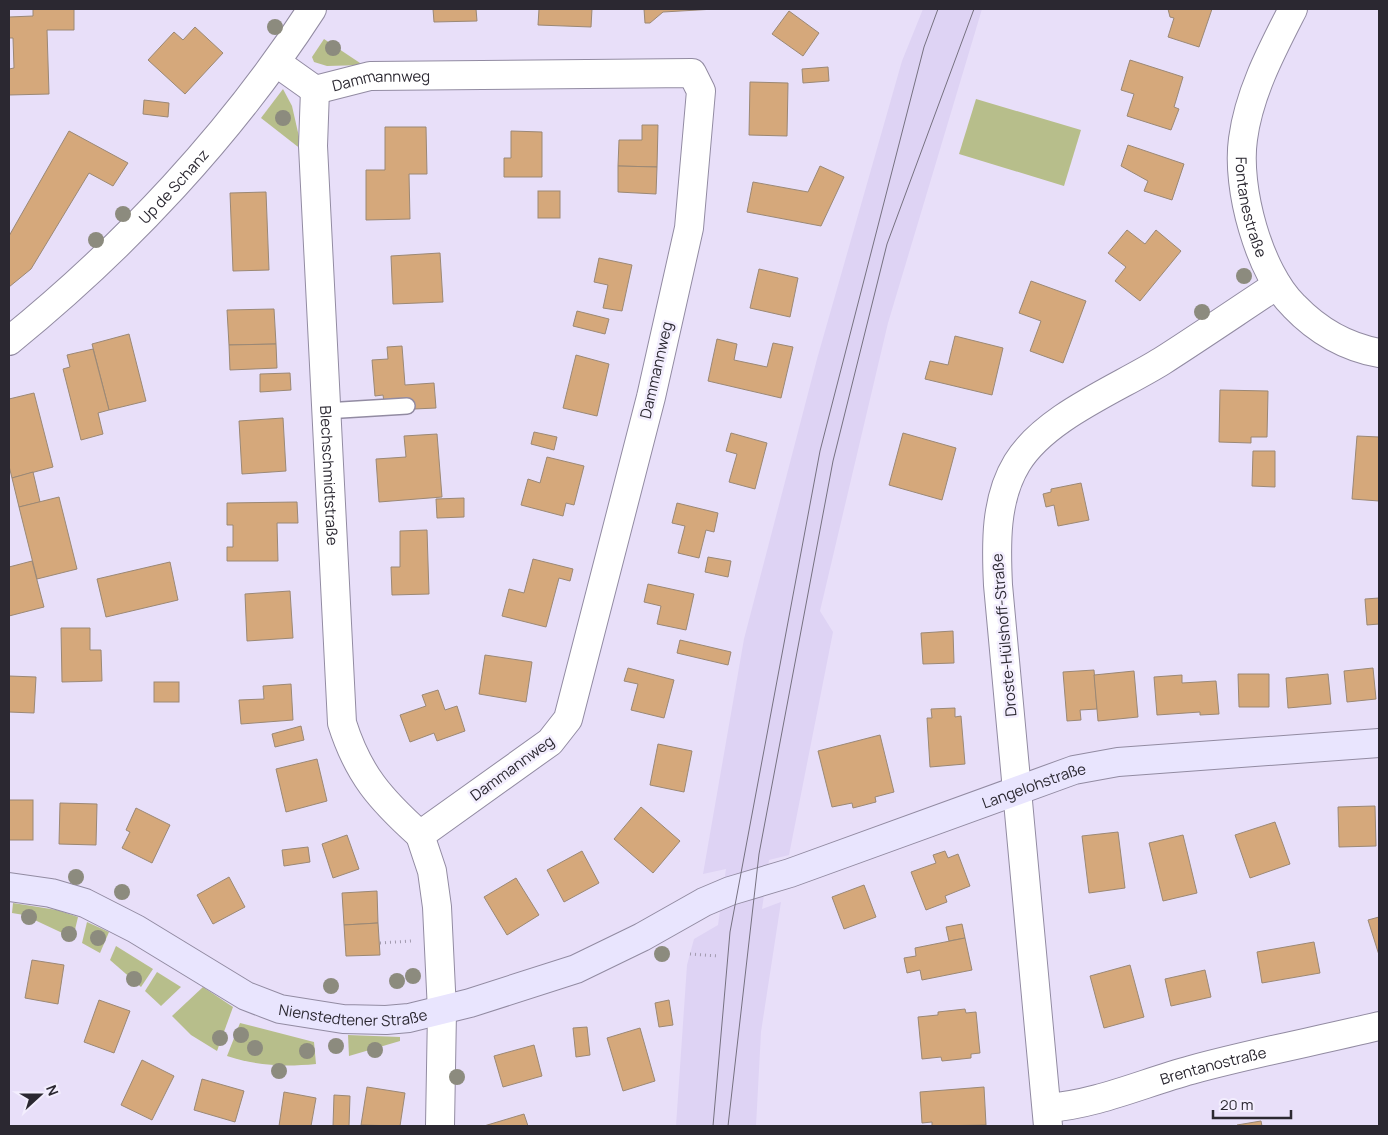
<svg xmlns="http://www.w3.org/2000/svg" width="1388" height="1135" viewBox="0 0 1388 1135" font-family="Manrope,sans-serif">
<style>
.built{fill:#ded3f4}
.green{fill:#b7be8b}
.building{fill:#d5a87b;stroke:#9b8875}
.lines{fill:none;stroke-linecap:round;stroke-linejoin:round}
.lane-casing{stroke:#928ba2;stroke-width:18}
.street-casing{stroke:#928ba2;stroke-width:30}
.secondary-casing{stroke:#928ba2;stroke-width:30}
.path{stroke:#a19aae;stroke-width:3;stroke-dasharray:1 4;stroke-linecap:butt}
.lane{stroke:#fff;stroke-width:15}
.street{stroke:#fff;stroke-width:28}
.secondary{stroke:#e9e5fe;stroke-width:28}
.tram{stroke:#767180;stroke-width:1}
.tree{fill:#8c8b7e}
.labels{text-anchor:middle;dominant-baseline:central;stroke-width:5;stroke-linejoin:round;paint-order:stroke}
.street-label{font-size:15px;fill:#2b2831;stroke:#f3eefe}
</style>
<rect width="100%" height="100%" fill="#e8dff9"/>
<path class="built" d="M923 9H982L888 323 820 611 833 632 789 855 769 860 762 909 781 902 761 1032 756 1126H676L687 965 694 939 718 925 726 869 703 874 744 639 817 359 902 61Z"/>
<g class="green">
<path d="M324 39 363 65 327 66 314 62 312 57Z"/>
<path d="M283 89 292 106 302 150 261 118Z"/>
<path d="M976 99 1081 130 1064 186 959 154Z"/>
<path d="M13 903 57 910 78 917 73 938 24 915 12 913Z"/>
<path d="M87 922 109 932 100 953 82 943Z"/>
<path d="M116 946 153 969 141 987 110 960Z"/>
<path d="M157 972 181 987 161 1006 145 991Z"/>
<path d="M203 987 233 1007 217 1051 191 1035 172 1016Z"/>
<path d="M240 1023 314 1042 316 1064C284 1067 258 1066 227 1056Z"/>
<path d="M348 1035 400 1037V1041L349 1056Z"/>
</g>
<g class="building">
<path d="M33 9H74V30H47L49 94 9 95V69L14 68 13 38H9V17L33 16Z"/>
<path d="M433 9H476L477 21 434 22Z"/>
<path d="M539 9H592L591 27 538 25Z"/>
<path d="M644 9H715L663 12 650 23H645Z"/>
<path d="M1168 9H1212L1199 47 1168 37 1174 18 1170 17Z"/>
<path d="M789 11 819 33 803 56 772 34Z"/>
<path d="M195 27 223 53 185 94 148 60 174 32 183 40Z"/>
<path d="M1130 60 1183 77 1174 107 1179 109 1171 130 1127 116 1134 94 1121 90Z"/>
<path d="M828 67 829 81 803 83 802 69Z"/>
<path d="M750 82 788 83 787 136 749 135Z"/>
<path d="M144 100 169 103 168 117 143 114Z"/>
<path d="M642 125H658L657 167 618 166 619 140H642Z"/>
<path d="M385 127H426L427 174H409L410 219 366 220V170H385Z"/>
<path d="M69 131 128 163 113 186 89 173 31 269 9 287V236Z"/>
<path d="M511 131 542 132V177H504V158H511Z"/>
<path d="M1128 145 1184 164 1172 200 1144 191 1148 181 1121 166Z"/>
<path d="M618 166 657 167 656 194 618 192Z"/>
<path d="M820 166 844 177 821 226 747 212 753 182 808 192Z"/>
<rect x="538" y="191" width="22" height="27"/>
<path d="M266 192 269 270 233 271 230 193Z"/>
<path d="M1127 230 1145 244 1156 230 1181 251 1140 301 1115 281 1126 267 1108 253Z"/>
<path d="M440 253 443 302 393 304 391 256Z"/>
<path d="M599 258 632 265 622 311 603 308 608 285 594 282Z"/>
<path d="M759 269 798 278 790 317 750 308Z"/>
<path d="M1031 281 1086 301 1063 363 1030 351 1041 321 1019 313Z"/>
<path d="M274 309 276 344 229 345 227 310Z"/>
<path d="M577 311 609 319 605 334 573 326Z"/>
<path d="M129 334 146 401 109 410 92 344Z"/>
<path d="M955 336 1003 348 992 395 925 379 930 361 948 365Z"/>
<path d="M717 339 737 344 734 360 767 367 773 343 793 347 781 398 708 381Z"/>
<path d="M276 344 277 368 230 370 229 345Z"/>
<path d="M402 346 405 385 434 383 436 408 414 409 413 400 384 402 383 395 375 396 372 360 388 359 387 347Z"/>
<path d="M93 349 109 410 98 413 103 434 81 440 63 369 70 367 67 355Z"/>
<path d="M576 355 609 364 597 416 563 408Z"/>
<path d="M290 373 291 390 260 392V374Z"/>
<path d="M1220 390 1268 391 1267 437H1251V443L1219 442Z"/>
<path d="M34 393 53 467 12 478 9 466V399Z"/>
<path d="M283 418 286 471 242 474 239 421Z"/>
<path d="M534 432 557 437 554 450 531 444Z"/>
<path d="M731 433 767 443 755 489 729 482 737 454 726 451Z"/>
<path d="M903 433 956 448 942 500 889 485Z"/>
<path d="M437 434 442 497 379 502 376 459 406 457 404 436Z"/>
<path d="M1357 436 1379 437V501L1352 499Z"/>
<path d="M1253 451H1275V487L1252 486Z"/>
<path d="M547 457 584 466 574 505 566 503 563 516 521 505 528 479 540 483Z"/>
<path d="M33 472 40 502 19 507 12 478Z"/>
<path d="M1081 483 1089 520 1058 526 1054 505 1046 507 1043 494 1051 492V489Z"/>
<path d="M59 497 77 569 37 579 19 507Z"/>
<path d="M464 498V517L437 518 436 499Z"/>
<path d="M297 502 298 523H277L278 561H227V547H233V525H227V503Z"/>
<path d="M677 503 718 513 714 532 706 530 699 558 678 553 685 526 672 523Z"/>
<path d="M427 530 429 594 392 595 391 567H400V531Z"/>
<path d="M708 557 731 561 728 577 705 572Z"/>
<path d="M533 559 573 569 570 581 559 578 546 627 502 616 509 589 524 593Z"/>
<path d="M32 561 44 607 9 616V567Z"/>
<path d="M170 562 178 600 106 617 97 579Z"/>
<path d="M648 584 694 594 686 630 657 624 661 606 644 602Z"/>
<path d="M290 591 293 638 247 641 245 594Z"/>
<path d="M1379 598V624L1367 625 1365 599Z"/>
<path d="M61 628H90V650H101L102 681 62 682Z"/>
<path d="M953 631 954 663 923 664 921 633Z"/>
<path d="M680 640 731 652 728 665 677 653Z"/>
<path d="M485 655 532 662 526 702 479 694Z"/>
<path d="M628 668 674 680 664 718 631 710 638 684 624 681Z"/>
<path d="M1373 668 1376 699 1347 702 1344 671Z"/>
<path d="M1094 670 1097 709 1080 710 1081 720 1067 721 1063 672Z"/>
<path d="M1134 671 1138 717 1098 721 1094 675Z"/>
<path d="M1238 674H1269V707H1239Z"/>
<path d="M1328 674 1331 704 1288 708 1286 678Z"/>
<path d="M1182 675V683L1216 681 1219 714 1200 715V712L1157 715 1154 677Z"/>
<path d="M9 676 36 677 34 713 9 712Z"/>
<rect x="154" y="682" width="25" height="20"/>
<path d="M291 684 293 720 241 724 239 700 264 699 263 686Z"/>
<path d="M438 690 445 710 457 706 465 731 437 741 434 733 410 742 400 715 426 706 422 695Z"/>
<path d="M955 708V717L961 716 965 764 930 767 927 718H932L931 709Z"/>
<path d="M301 726 304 740 275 747 272 734Z"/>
<path d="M880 735 894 792 875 797 876 802 853 808 852 803 832 807 818 751Z"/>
<path d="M658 744 692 751 684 792 650 785Z"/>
<path d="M317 759 327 801 286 812 276 769Z"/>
<rect x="9" y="800" width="24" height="40"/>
<path d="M60 803 97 804 96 845 59 844Z"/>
<path d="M1375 806 1376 846 1339 847 1338 807Z"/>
<path d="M641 807 680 841 653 873 614 839Z"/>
<path d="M136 808 170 825 152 863 122 848 130 832 126 830Z"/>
<path d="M1275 822 1290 864 1250 878 1235 835Z"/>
<path d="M1118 832 1125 888 1089 893 1082 836Z"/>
<path d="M347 835 359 869 333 878 322 844Z"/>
<path d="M1183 835 1197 893 1163 901 1149 843Z"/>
<path d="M308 847 310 862 284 866 282 850Z"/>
<path d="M582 851 599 883 564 902 547 870Z"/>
<path d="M945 851 948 858 958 854 970 886 945 896 947 902 926 910 911 872 936 863 933 855Z"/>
<path d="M229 877 245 907 213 924 197 895Z"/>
<path d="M516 878 539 915 507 935 484 897Z"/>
<path d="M864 885 876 917 844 929 832 897Z"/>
<path d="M377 891 378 923 344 925 342 893Z"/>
<path d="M1379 917V955L1368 920Z"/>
<path d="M378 923 380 955 346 956 344 925Z"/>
<path d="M962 924 965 938 949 941 946 927Z"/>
<path d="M965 938 972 970 922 980 920 970 907 973 904 958 916 956 915 948Z"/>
<path d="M1314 942 1320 973 1262 983 1257 952Z"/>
<path d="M32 960 64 965 58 1004 25 998Z"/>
<path d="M1130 965 1144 1017 1104 1028 1090 976Z"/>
<path d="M1205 970 1211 997 1171 1006 1165 979Z"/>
<path d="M99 1000 130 1011 114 1053 84 1042Z"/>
<path d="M669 1000 673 1025 659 1027 655 1003Z"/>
<path d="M965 1009 966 1013 976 1012 980 1053 971 1054V1058L942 1061 941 1057 922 1059 918 1017 938 1015V1012Z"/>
<path d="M587 1027 590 1055 576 1057 573 1028Z"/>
<path d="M640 1028 655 1081 623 1091 607 1038Z"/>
<path d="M534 1045 542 1076 503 1087 494 1056Z"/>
<path d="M142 1060 174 1076 152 1120 121 1105Z"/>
<path d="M202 1079 244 1091 235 1122 194 1110Z"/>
<path d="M367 1087 405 1093 400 1126 361 1125Z"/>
<path d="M984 1087 986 1125 932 1126V1122L922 1123 920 1092Z"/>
<path d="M284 1092 316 1098 311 1126H279Z"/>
<path d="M334 1095 350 1096 349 1126H333Z"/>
<path d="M524 1114 528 1126H484Z"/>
<path d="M1261 1121 1262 1126H1237V1125Z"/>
</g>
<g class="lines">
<g class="lane-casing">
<path id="lane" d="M325 411 407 406"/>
</g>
<g class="street-casing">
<g id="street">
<path id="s1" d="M1293 9C1272 50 1249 93 1243 139 1236 188 1259 272 1294 306 1317 330 1346 347 1379 353"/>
<path id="s2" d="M277 63 315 90 370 76 692 73 701 91 689 228 651 397 568 719 550 742 420 835 432 871 437 907 442 1011 440 1126"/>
<path id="s3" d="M315 90 313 146 342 723C358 774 380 799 420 835"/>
<path id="s4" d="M9 341C125 247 231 134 312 9"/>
<path id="s5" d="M1048 1108C1098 1104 1143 1083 1191 1070 1253 1053 1317 1041 1379 1026"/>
<path d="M1048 1126 998 585C996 544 995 499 1017 463 1045 417 1117 389 1162 361 1201 336 1239 310 1277 285"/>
</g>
</g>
<g class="secondary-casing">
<g id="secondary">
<path id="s6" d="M9 887 51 893 85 903 136 929 246 996 280 1009 343 1019 386 1020 409 1018 470 1003 576 969 642 937 704 902 730 891 790 873 1074 770 1118 762 1379 743"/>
</g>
</g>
<g class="path">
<path d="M380 943 411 941"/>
<path d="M690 954 718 956"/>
</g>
<use href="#lane" class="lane"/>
<use href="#street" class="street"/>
<use href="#secondary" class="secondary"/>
<g class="tram">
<path d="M713 1126 730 932 820 451 924 47 938 9"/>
<path d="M728 1126 759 854 833 461 887 244 974 9"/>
</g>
</g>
<g class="tree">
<circle cx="275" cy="27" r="8"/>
<circle cx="333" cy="48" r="8"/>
<circle cx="283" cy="118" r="8"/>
<circle cx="123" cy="214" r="8"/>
<circle cx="96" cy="240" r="8"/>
<circle cx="1244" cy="276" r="8"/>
<circle cx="1202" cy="312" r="8"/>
<circle cx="76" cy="877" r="8"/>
<circle cx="122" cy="892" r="8"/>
<circle cx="29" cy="917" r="8"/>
<circle cx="69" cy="934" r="8"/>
<circle cx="98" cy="938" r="8"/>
<circle cx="662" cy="954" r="8"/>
<circle cx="413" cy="976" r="8"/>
<circle cx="134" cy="979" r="8"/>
<circle cx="397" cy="981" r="8"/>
<circle cx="331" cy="986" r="8"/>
<circle cx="241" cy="1035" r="8"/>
<circle cx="220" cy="1038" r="8"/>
<circle cx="336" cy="1046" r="8"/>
<circle cx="255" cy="1048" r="8"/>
<circle cx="375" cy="1050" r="8"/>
<circle cx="307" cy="1051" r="8"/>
<circle cx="279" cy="1071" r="8"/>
<circle cx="457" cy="1077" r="8"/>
</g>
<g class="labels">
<g class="street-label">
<text stroke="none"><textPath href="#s2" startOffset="114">Dammannweg</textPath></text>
<text stroke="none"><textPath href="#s4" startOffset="226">Up de Schanz</textPath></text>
<text stroke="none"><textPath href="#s1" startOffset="209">Fontanestraße</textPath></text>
<text transform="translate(656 370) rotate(-77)">Dammannweg</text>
<text stroke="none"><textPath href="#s3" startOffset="386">Blechschmidtstraße</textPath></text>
<text transform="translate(1004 635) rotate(-95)">Droste-Hülshoff-Straße</text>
<text transform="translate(512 768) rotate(-36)">Dammannweg</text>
<text stroke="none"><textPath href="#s6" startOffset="1099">Langelohstraße</textPath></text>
<text stroke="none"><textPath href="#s6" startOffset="374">Nienstedtener Straße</textPath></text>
<text stroke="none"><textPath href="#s5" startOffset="171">Brentanostraße</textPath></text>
</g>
</g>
<rect width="1388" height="1135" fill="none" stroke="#2b2831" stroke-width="20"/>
<g transform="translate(40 1095) rotate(69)" stroke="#f3eefe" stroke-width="4" paint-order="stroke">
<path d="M0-4L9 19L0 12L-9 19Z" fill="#2b2831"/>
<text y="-8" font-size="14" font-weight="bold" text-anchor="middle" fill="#2b2831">N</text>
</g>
<path d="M1213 1110v8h78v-8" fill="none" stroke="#2b2831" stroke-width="2.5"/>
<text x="1220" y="1110" font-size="15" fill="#2b2831" stroke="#f3eefe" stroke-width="4" paint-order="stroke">20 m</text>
</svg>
